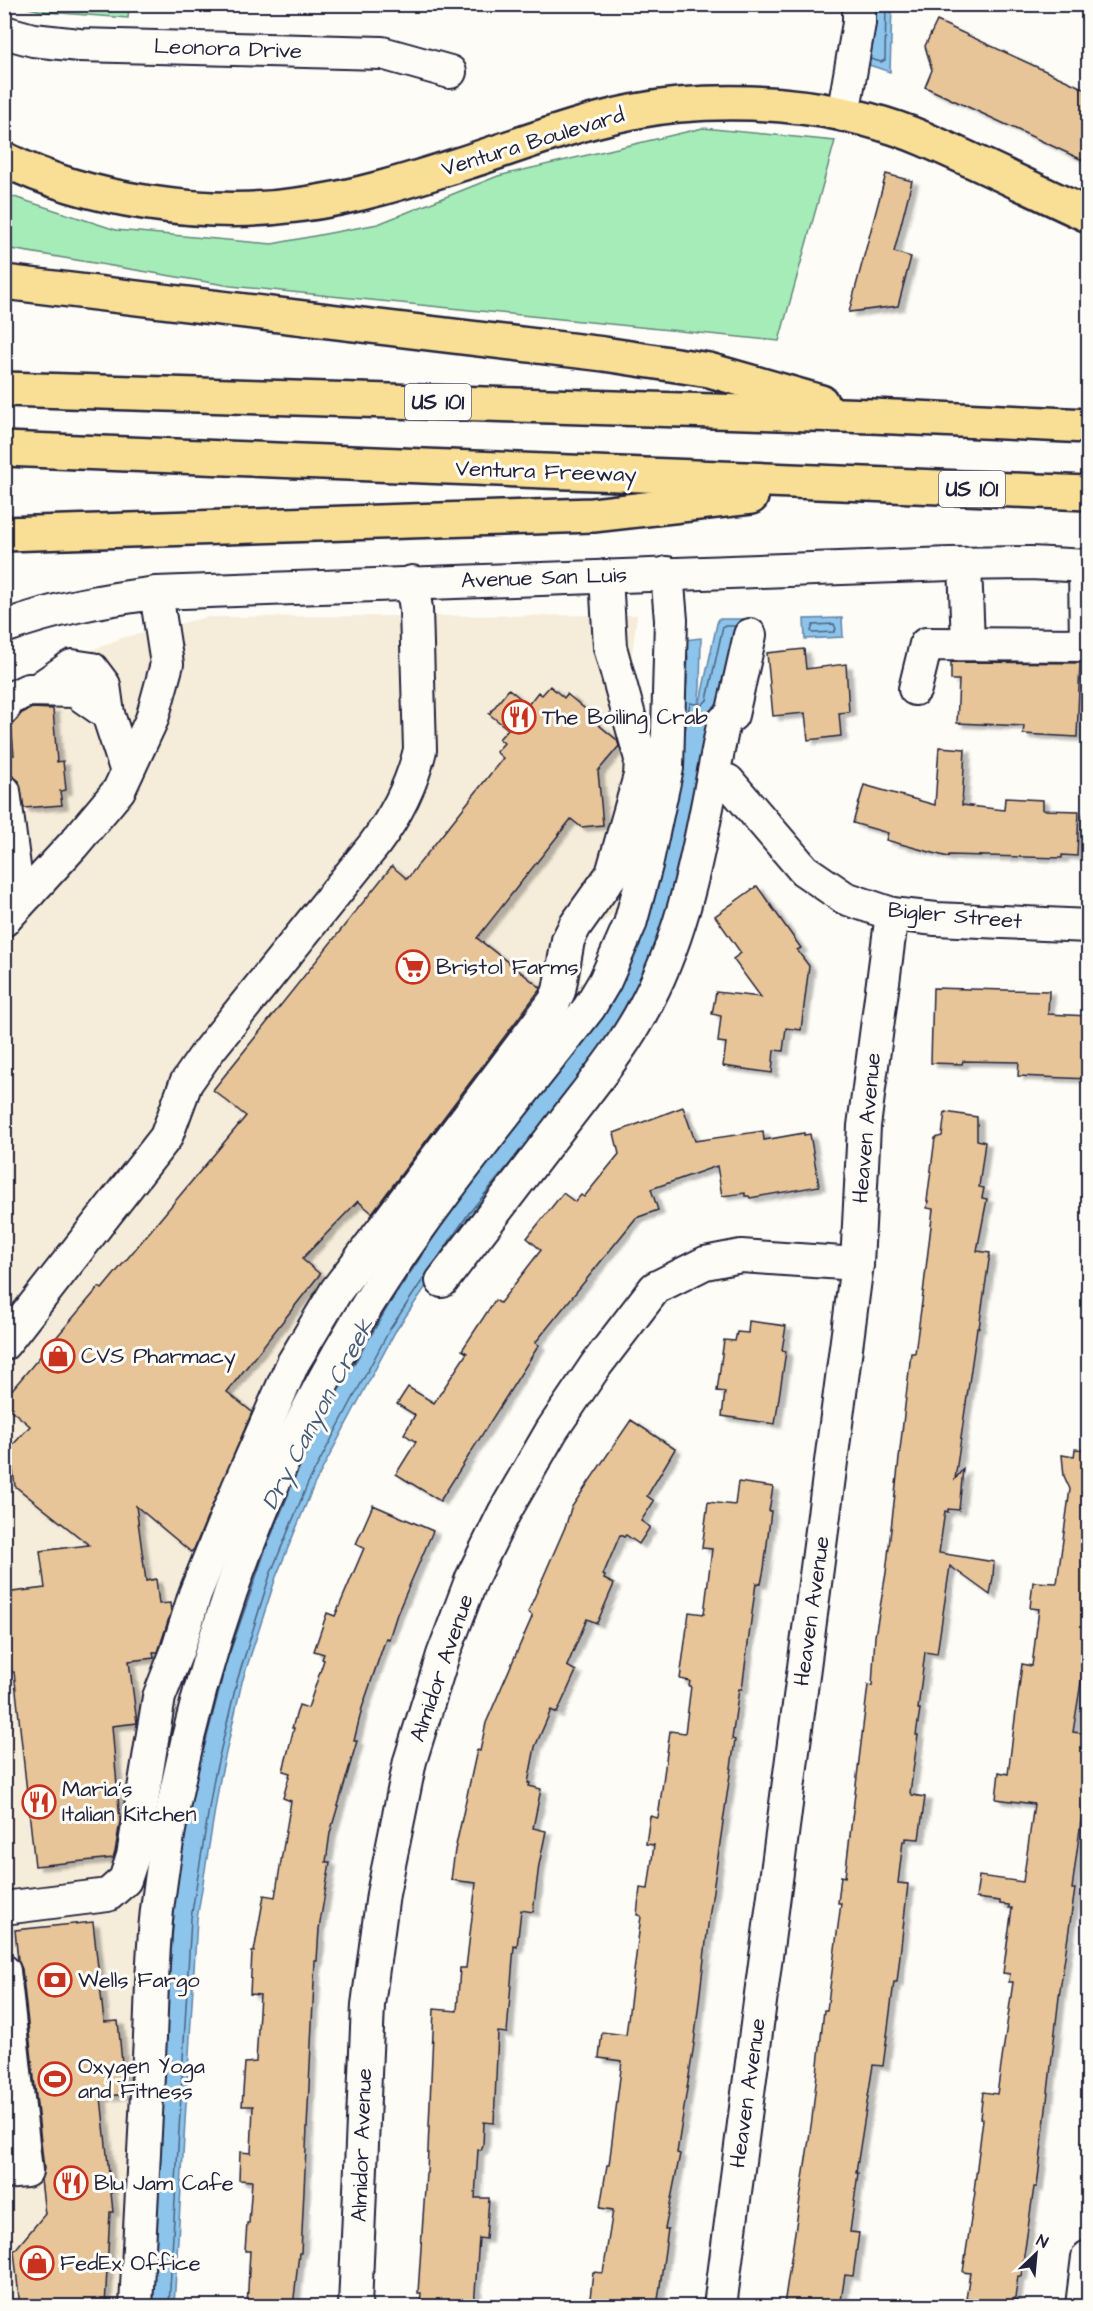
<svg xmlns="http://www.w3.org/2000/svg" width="1093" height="2311" viewBox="0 0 1093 2311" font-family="'Architects Daughter',sans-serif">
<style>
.built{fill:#f6ecda}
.green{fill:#a5ecb9;stroke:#64877a;stroke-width:1.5}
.water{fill:#8cc4eb;stroke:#6283a5;stroke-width:1.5}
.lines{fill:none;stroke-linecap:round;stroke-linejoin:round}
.shore{stroke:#4c6381;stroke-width:1.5}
.building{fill:#e7c598;stroke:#22223b;stroke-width:1.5;filter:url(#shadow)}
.minor-casing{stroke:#22223b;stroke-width:36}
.major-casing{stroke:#22223b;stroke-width:38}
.highway-casing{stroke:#22223b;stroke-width:38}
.minor{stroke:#fdfcf7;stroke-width:32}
.major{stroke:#f9df96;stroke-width:33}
.highway{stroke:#f9df96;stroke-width:33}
.labels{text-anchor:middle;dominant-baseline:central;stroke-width:6;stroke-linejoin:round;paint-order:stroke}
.shield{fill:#fdfcf7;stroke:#646373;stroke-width:1.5}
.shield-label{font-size:21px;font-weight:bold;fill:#22223b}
.street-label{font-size:22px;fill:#22223b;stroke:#fdfcf7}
.poi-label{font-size:22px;fill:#22223b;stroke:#fdfcf7;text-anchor:start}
.water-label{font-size:24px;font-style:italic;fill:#475b79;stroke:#fdfcf7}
</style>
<defs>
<filter id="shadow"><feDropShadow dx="6" dy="4" stdDeviation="1.5" flood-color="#0004"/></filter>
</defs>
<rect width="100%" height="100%" fill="#fdfcf7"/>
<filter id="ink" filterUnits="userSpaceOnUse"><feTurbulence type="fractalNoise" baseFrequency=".0167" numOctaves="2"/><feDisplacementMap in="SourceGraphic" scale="12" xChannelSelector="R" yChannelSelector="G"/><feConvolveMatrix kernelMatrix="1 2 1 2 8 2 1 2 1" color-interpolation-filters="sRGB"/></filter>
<g filter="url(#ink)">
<path class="built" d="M637 615 630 670 657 765 623 907 584 936 581 986 306 1373 241 1516 180 1703 141 1887 121 2306H5V684L122 638 207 617Z"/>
<g class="green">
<path d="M16 5H129L128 18 46 12Z"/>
<path d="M703 128 835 141 779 341 231 286 5 248V194L116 230 272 244 378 224 498 176Z"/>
</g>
<g class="water">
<path d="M869 5H892L890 72 860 62Z"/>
<path d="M842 618 843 637 805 639 804 619Z"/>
<path d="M718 619H745L727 713 691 846 638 1005 473 1217 395 1332 314 1485 276 1577 242 1682 220 1779 197 1919 174 2306H146L168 1909 186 1790 220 1663 306 1435 383 1302 614 984 677 742 687 683 688 657 685 640 701 638 700 688 696 720Z"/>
</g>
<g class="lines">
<g class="shore">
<path d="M870 59 881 62 885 60 886 4"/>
<path d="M834 624 836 629 834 632 813 633 811 631 813 625Z"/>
<path d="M685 731 690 703 702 705 707 700 723 626H736"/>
<path d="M440 1255 469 1213 521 1150"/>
<path d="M333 1400 388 1306 438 1231"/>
<path d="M230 1652 266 1548 289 1493"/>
<path d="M203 1752 224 1671"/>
<path d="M169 1983 174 1910"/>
<path d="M169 2306 191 1918 214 1778 237 1681 270 1575 308 1483 390 1329 426 1275"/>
</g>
</g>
<g class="building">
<path d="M937 21 1089 91V163L925 87 932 70 925 46Z"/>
<path d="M886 174 912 181 894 252 911 257 898 306 849 312Z"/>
<path d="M804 649 806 669 846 664 849 712 839 713 841 736 808 740 805 713 773 716 767 653Z"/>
<path d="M951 662 1080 663 1077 737 1023 734 1024 726 957 723 959 680H951Z"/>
<path d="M550 686 564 698 567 694 596 718 594 721 617 740 619 746 598 771 603 825 581 827 571 819 477 938 541 988 372 1213 358 1201 302 1259 320 1274 227 1392 252 1412 194 1549 191 1552 136 1506 146 1581 156 1579 159 1604 170 1603 171 1612 158 1652H153L154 1658 129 1661 137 1723 112 1726 120 1821 115 1852 113 1858 35 1866 14 1672H11L4 1593 45 1588 40 1551 89 1545 15 1486 10 1448 30 1426 4 1404V1399L99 1287 102 1289 246 1116 213 1090 392 866 407 879 503 758 496 752 504 743 499 739 508 729 489 714 509 689 528 705 538 692 542 695Z"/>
<path d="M32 708 53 709 57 762 63 761 66 790 60 791 62 805 24 808 19 781 11 775 4 773V756L14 755 11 724 22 713Z"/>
<path d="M939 747 965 749 962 805 1004 810 1005 798 1043 800V810L1079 811 1077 856 1062 855V858L949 855 948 857 886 840 888 833 853 823 864 785 935 805Z"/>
<path d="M757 886 801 948 797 950 809 966 801 1030 786 1028 783 1051 774 1050 772 1073 723 1066 726 1043 718 1042 721 1016 712 1014 716 992 761 997 733 959 741 953 715 916Z"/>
<path d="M933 988 1049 991 1048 1014 1089 1016V1079L1018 1076 1019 1062 963 1061 962 1064 931 1063Z"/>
<path d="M683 1107 695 1141 763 1131 764 1140 804 1133V1135L810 1134 819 1186 750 1198 749 1196H745V1193L722 1196 717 1166 651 1189 658 1210 636 1218 535 1343 539 1345 440 1501 396 1474 416 1442 404 1434 415 1415 397 1404 408 1387 434 1403 467 1353 462 1350 495 1300 500 1303 541 1250 527 1238 563 1193 575 1202 581 1195 584 1197 619 1154 614 1133Z"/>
<path d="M945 1112 977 1117V1140L985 1142 979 1187 984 1188 982 1198 987 1199 977 1251 990 1253 979 1328H977L955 1479 963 1469 959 1510 948 1509V1512L945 1511 939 1553 994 1562 993 1577 990 1595 950 1566 937 1654 925 1652 918 1709H920L916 1735H918L910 1793 912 1795 925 1797 919 1839 906 1838V1841H903L898 1883 908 1884 897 1982H894L883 2066 873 2065 856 2173H858L850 2232 859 2233 853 2276 845 2275 840 2307H795L784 2305 812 2119 824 2010H827L841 1903H838L841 1876 845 1877 868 1685 872 1686 875 1636 886 1573 911 1353H915L922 1302 933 1209 927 1208 928 1201H927L935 1138 942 1136Z"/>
<path d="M749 1321 786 1326 782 1350 786 1351 775 1424 722 1416 725 1392 717 1391 724 1340 735 1341 737 1332 748 1333Z"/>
<path d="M631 1420 675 1449 647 1496 654 1501 641 1521 650 1527 639 1544 626 1535 624 1537 620 1535 603 1575 605 1576 604 1579 614 1584 597 1623 587 1619 567 1666 576 1671 557 1713 551 1710 535 1747 528 1783H530L529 1786 541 1789 533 1828 546 1831 539 1865 533 1912 521 1910 517 1947 514 1946 507 2033 498 2032 494 2123 484 2122 483 2145 481 2150H478L475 2198H489L486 2239 479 2238 474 2307H420L421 2293H418L426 2173H427L434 2009 457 2011 460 1968H466L476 1883 451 1880 455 1850 477 1750 480 1751 486 1723 532 1617V1615L528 1612 566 1525 571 1508Z"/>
<path d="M1075 1449 1089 1450V1632L1073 1732 1089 1734V1760L1072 1889H1075L1059 1997 1037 2187H1034L1021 2276H1018L1014 2305 966 2298 970 2273 963 2272 975 2192 974 2191 983 2119 980 2118 983 2092 997 2094 1013 1982H1009L1010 1974 1003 1973 1012 1908H1009V1905L1000 1904V1901L976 1898 979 1876 1023 1882 1034 1804 996 1799 999 1772 1008 1774 1022 1664 1032 1666 1039 1609 1030 1608 1033 1582 1057 1583 1070 1489 1064 1476 1062 1455 1074 1457Z"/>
<path d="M738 1482 773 1487 769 1511H771L764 1569 761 1584 756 1583 742 1689H739L732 1739 735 1740 708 1925 694 2044 677 2153 680 2154 665 2229H668L657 2307H589L593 2272 603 2273 613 2210 600 2208 607 2165H609L622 2061 599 2058 602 2032 626 2035 641 1916 637 1915 640 1888 648 1889 654 1845 646 1844 650 1816 658 1818 670 1731 685 1733 691 1686H689L690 1681 680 1679 689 1612 704 1614 712 1549 702 1548 708 1502 735 1505Z"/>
<path d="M373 1505 433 1531 397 1614 389 1639 386 1638 362 1708 354 1741H357L330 1833 326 1862H330L319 1929 317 1961H315L301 2253H299L293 2307H247L250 2251H245L247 2223H249L252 2181 239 2180 240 2152 251 2153 253 2106H242L245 2063 256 2062 260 1995 250 1994 252 1952H254L264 1895 275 1897 291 1801 283 1798 290 1773 283 1771 294 1728H292L299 1705 308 1708 324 1660 322 1659 324 1654 314 1651 327 1613 335 1616 364 1548 356 1544Z"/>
<path d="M93 1922 104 2022 118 2021 125 2094 101 2097 113 2212H110L105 2307H20L14 2251 45 2214 41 2180 44 2169 22 1969 18 1960 15 1930Z"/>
</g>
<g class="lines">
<g class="minor-casing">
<g id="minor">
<path d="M4 32 33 40 79 45 382 53 450 72"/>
<path d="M843 115 859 23V4"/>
<path d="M965 564 968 644"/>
<path d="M1085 565 1086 645"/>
<path d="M4 627C56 608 102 600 156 593L950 564 1030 563 1088 566"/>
<path d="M915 689 926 644 1088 645"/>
<path d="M37 690 72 666 92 669 104 685 108 714"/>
<path d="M4 708 9 699 28 690 75 691 108 714 127 772"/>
<path d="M728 781 804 870 845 898 892 914 936 919 1088 926"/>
<path d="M4 791 15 874 29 893"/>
<path d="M4 920 73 845 119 790 152 719 167 664 156 593"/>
<path d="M442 1281C483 1227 525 1173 566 1119 595 1081 627 1043 648 1000 693 913 704 815 724 721L732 715 750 635"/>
<path d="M4 1344 166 1137 186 1083 209 1050 374 845C395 817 412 784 420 750L416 609 412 582"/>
<path d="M4 1908 108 1895 125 1880 133 1856 159 1697 178 1649 195 1594 238 1488 293 1363 336 1291 554 1002 559 991 568 940 575 926 612 874 640 776 641 759 610 647 606 576"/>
<path d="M4 1971 26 2171 4 2173"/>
<path d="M136 2306C140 2217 145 2127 150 2037 152 1993 152 1947 158 1902 185 1692 255 1484 368 1304 433 1200 514 1105 589 1008L605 981 630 924 646 865 667 768 671 620 667 573"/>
<path d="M355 2306 368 2005 383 1894 410 1761 443 1655 472 1578 504 1513 552 1430 596 1365 655 1288 705 1263 741 1256 857 1264"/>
<path d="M720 2306 857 1264 864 1126 892 914"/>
<path d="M1082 2306 1088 2257"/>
</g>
</g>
<g class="major-casing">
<path id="major" d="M4 159C87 201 206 218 297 205 355 198 411 180 467 162 538 139 603 112 679 105 760 98 849 107 924 139 979 163 1034 190 1088 215"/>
</g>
<g class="highway-casing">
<g id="highway">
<path d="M4 282 604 354 709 370 821 402"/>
<path d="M4 389 872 416 1088 426"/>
<path d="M4 449 1088 493"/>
<path d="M4 534 593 515 751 497"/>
</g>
</g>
<use href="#minor" class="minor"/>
<use href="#major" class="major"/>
<use href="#highway" class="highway"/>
</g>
</g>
<defs>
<g id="restaurant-ring" transform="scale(1.725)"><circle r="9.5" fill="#fdfcf7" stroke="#c8321e" stroke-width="1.5"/><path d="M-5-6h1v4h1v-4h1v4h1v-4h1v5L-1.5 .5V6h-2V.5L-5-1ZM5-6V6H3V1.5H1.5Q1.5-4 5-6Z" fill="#c8321e"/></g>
<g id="supermarket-ring" transform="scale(1.725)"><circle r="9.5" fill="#fdfcf7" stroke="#c8321e" stroke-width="1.5"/><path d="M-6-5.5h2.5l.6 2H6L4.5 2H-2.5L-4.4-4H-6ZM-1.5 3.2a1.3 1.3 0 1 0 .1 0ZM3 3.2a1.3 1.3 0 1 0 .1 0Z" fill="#c8321e"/></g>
<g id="shop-ring" transform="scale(1.725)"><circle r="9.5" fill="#fdfcf7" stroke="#c8321e" stroke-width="1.5"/><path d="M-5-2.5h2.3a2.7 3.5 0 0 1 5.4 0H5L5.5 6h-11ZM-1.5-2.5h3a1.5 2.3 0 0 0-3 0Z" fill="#c8321e"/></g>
<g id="bank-ring" transform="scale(1.725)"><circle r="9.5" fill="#fdfcf7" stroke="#c8321e" stroke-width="1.5"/><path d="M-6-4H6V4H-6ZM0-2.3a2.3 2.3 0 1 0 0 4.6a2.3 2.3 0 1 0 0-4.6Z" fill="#c8321e"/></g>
<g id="stadium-ring" transform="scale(1.725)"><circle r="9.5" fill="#fdfcf7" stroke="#c8321e" stroke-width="1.5"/><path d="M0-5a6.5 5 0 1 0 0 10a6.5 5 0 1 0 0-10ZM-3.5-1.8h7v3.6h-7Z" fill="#c8321e"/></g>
</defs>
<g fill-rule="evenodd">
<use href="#restaurant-ring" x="519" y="717"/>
<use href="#supermarket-ring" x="413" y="967"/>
<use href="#shop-ring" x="58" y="1356"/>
<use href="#restaurant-ring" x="39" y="1802"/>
<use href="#bank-ring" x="55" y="1980"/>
<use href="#stadium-ring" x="55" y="2079"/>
<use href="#restaurant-ring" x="71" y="2183"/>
<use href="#shop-ring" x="37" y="2263"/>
</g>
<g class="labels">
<g class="shield">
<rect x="405" y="384" width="66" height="36" rx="4.5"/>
<rect x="939" y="471" width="66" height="36" rx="4.5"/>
</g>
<g class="shield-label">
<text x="438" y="402">US 101</text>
<text x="972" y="489">US 101</text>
</g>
<g class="street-label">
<text transform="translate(228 49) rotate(2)">Leonora Drive</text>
<text transform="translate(533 142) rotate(-17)">Ventura Boulevard</text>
<text transform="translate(546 472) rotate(2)">Ventura Freeway</text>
<text transform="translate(544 578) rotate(-2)">Avenue San Luis</text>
<text transform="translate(955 916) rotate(5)">Bigler Street</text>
<text transform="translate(867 1128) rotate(-85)">Heaven Avenue</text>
<text transform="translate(812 1611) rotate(-82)">Heaven Avenue</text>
<text transform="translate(442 1668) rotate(-71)">Almidor Avenue</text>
<text transform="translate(748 2093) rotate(-82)">Heaven Avenue</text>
<text transform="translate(362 2145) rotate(-88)">Almidor Avenue</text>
</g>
<g class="poi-label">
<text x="542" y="717">The Boiling Crab</text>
<text x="436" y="967">Bristol Farms</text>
<text x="81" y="1356">CVS Pharmacy</text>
<text x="62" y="1789">Maria's<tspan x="62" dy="25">Italian Kitchen</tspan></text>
<text x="78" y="1980">Wells Fargo</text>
<text x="78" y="2066">Oxygen Yoga<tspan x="78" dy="25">and Fitness</tspan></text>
<text x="94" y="2183">Blu Jam Cafe</text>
<text x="60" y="2263">FedEx Office</text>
</g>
<g class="water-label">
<text transform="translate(318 1414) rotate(-62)">Dry Canyon Creek</text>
</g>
</g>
<rect width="1093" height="2311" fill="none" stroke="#fdfcf7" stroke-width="24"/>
<rect x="12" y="12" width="1069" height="2287" fill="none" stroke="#22223b" stroke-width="2" filter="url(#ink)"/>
<g transform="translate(1036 2254) rotate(26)" stroke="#fdfcf7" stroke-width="4.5" paint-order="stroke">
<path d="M0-4.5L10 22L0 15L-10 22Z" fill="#22223b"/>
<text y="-9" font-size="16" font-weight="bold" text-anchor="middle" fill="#22223b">N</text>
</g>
</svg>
